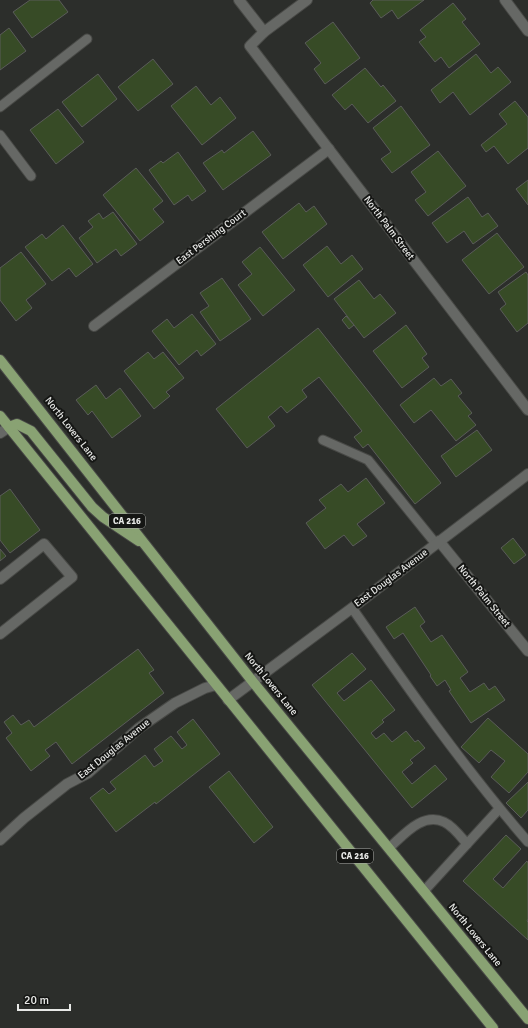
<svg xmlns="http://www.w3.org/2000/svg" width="528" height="1028" viewBox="0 0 528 1028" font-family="Signika,sans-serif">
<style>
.building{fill:#374b26;stroke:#5a5c59}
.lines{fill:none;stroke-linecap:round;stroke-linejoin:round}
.service-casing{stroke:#484946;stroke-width:11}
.minor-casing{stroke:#484946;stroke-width:12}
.primary-casing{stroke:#484946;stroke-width:12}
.service{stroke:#666865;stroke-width:9}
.minor{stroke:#666865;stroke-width:10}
.primary{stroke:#89a273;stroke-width:10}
.labels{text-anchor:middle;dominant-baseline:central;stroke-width:4;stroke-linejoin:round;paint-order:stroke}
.shield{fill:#151614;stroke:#a9aaa8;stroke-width:1}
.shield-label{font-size:9px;font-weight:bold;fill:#e8e9e7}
.street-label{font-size:10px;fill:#e8e9e7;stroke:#151614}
</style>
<rect width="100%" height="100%" fill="#2c2e2b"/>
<g class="building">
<path d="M30 0H59L68 12 32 38 13 12Z"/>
<path d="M373 0H424L398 19 392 10 381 18 370 3Z"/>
<path d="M453 3 466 19 462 22 480 44 449 68 441 57 435 62 419 42 426 37 420 30Z"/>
<path d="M333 22 360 58 325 84 314 69 321 63 305 43Z"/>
<path d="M9 28 26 51 0 70V35Z"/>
<path d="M476 54 491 73 498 67 511 82 470 115 453 92 440 103 431 90Z"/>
<path d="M153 59 173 84 138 111 118 87Z"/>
<path d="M365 68 381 87 383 85 396 101 368 123 352 104 345 110 332 95Z"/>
<path d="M98 74 117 99 82 127 62 102Z"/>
<path d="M196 86 211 105 220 97 236 118 202 145 171 106Z"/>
<path d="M515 101 528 117V148L508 164 494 146 486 152 481 145 507 124 499 114Z"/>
<path d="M401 106 430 145 392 173 381 159 391 152 373 128Z"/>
<path d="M58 109 84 142 56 164 30 130Z"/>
<path d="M253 131 271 155 223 190 203 163 222 150 224 153Z"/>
<path d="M438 151 466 186 428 216 415 200 426 192 411 172Z"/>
<path d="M178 152 206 191 192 201 188 195 174 205 149 170 161 161 163 163Z"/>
<path d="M136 168 163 201 153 209 164 222 140 241 103 195Z"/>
<path d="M528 180V205L516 189Z"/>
<path d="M468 197 482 217 488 213 498 226 473 244 464 231 447 243 432 223Z"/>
<path d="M299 203 306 212 314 206 327 224 283 259 262 232Z"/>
<path d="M113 212 137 244 121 256 116 249 97 263 79 238 93 227 88 221 99 213 103 219Z"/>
<path d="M63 225 93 264 76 277 69 268 52 281 25 247 42 234 46 239Z"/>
<path d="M497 233 524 267 489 294 462 260Z"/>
<path d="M327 246 341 264 352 255 363 269 328 297 303 265Z"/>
<path d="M260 247 295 290 263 316 238 285 252 274 242 262Z"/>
<path d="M21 252 46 284 26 300 32 308 16 321 0 300V268Z"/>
<path d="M526 272 528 275V323L517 332 500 309 506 304 498 292Z"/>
<path d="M222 278 251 319 220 341 200 312 209 306 200 293Z"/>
<path d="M359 280 374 299 380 294 396 313 364 338 334 299Z"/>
<path d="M192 314 216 344 201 356 197 350 179 365 152 331 167 319 174 328Z"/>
<path d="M346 316 354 325 349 329 342 320Z"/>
<path d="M406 325 427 354 422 358 429 367 402 388 373 351Z"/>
<path d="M318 328 441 483 415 504 368 444 363 448 354 437 362 431 319 377 302 390 307 397 287 413 281 406 268 417 275 426 247 448 216 409Z"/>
<path d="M148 352 154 359 163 352 184 378 166 392 170 396 154 409 124 371Z"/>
<path d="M434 378 441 386 451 379 462 393 458 396 472 413 468 416 476 425 456 441 431 410 414 423 400 405Z"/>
<path d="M96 385 106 399 120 388 141 416 112 438 92 411 88 415 76 400Z"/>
<path d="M477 430 492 450 456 477 441 456Z"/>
<path d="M366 478 385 503 357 524 367 536 353 546 344 535 325 549 306 523 326 508 319 500 341 484 348 492Z"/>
<path d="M10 489 40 530 10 553 0 540V496Z"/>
<path d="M513 538 526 555 514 564 501 548Z"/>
<path d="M0 549 6 556 0 561Z"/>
<path d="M415 607 425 622 420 626 431 642 442 635 468 672 460 678 470 692 484 683 489 690 495 686 505 700 471 723 449 691 451 690 445 680 437 686 430 676 431 675 403 633 394 639 386 627Z"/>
<path d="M138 649 154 670 149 673 164 693 72 764 56 742 45 750 50 756 31 771 6 738 12 733 4 722 13 715 21 725 29 720 34 727Z"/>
<path d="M352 653 366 669 337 693 344 701 371 680 395 710 382 720 384 722 371 733 376 739 384 733 392 742 406 731 415 742 418 740 425 748 410 760 413 763 402 772 412 784 435 765 447 779 412 808 312 685Z"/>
<path d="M488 718 528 754V772L509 793 491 777 505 761 491 750 479 763 461 747Z"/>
<path d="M193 719 220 754 156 804 155 802 116 832 90 798 103 788 109 794 116 789 110 782 145 755 154 767 163 761 154 749 171 736 182 749 187 745 177 732Z"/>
<path d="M229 771 273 827 254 843 209 787Z"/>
<path d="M528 782V810L521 818 506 803Z"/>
<path d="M506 835 521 849 493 879 503 888 527 861 528 863V919L527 921 528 922V940L463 881Z"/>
</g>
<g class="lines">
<g class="service-casing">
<g id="service">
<path d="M0 107 87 39"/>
<path d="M0 135 31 176"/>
<path d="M323 440 368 460 436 544"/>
<path d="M352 608C408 688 464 768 528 842"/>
<path d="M389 848C404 835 422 812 444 822 453 826 461 837 467 844"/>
<path d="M424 891 499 809"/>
</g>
</g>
<g class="minor-casing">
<g id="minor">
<path d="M239 0 264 32"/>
<path d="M307 0 264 32 250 46 528 410"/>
<path d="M505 0 528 31"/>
<path d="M94 326 329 149"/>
<path d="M0 433 9 427"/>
<path d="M439 541 528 651"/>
<path d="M0 579 44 544 72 577 0 634"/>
<path d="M228 700 352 608 528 474"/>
<path d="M0 840 24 818 67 784 88 773 139 728 175 703 205 688 216 685"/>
</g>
</g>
<g class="primary-casing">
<g id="primary">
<path d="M0 360 253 682 528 1019"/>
<path d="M0 416 493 1028"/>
<path d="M9 427 17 424 31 431 92 507 103 517 139 541"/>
</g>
</g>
<use href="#service" class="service"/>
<use href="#minor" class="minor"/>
<use href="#primary" class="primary"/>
</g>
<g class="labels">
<g class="shield">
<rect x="109" y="514" width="36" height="14" rx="3"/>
<rect x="337" y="849" width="36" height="14" rx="3"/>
</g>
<g class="shield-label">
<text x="127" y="521">CA 216</text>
<text x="355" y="856">CA 216</text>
</g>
<g class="street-label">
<text transform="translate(389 228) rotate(53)">North Palm Street</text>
<text transform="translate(211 237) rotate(-37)">East Pershing Court</text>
<text transform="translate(71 429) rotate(52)">North Lovers Lane</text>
<text transform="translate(391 578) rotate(-37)">East Douglas Avenue</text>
<text transform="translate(484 596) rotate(51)">North Palm Street</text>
<text transform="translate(271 684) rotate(51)">North Lovers Lane</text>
<text transform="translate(114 749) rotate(-39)">East Douglas Avenue</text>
<text transform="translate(475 935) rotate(51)">North Lovers Lane</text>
</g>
</g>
<path d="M18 1004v6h52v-6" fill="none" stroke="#e8e9e7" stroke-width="2"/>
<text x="24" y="1004" font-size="12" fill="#e8e9e7" stroke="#151614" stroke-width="3" paint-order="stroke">20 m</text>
</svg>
